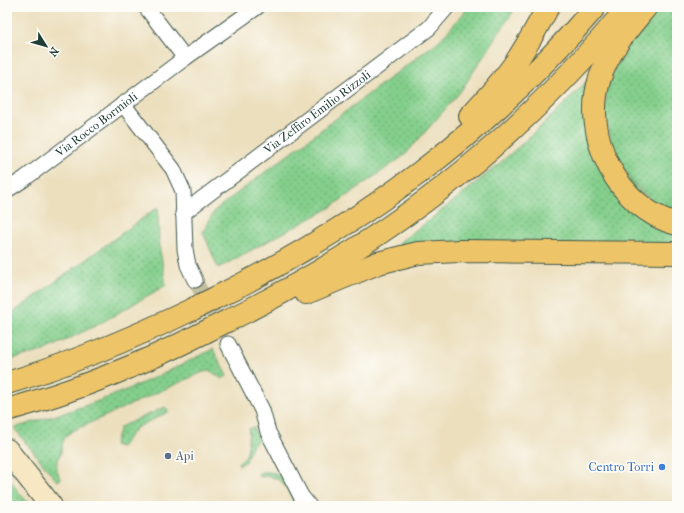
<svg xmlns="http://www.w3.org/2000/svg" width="684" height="513" viewBox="0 0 684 513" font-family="'IM FELL French Canon',serif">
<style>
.grass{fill:url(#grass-dots);stroke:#528660}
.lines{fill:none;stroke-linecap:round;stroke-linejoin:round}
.street-tunnel{stroke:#c3bfa2;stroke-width:15;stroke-dasharray:15 8;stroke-linecap:butt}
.street-casing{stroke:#3e5549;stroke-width:17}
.secondary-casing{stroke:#3e5549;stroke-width:24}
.highway-casing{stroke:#3e5549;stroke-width:24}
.street{stroke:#fff;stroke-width:15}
.secondary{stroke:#f8e7c3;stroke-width:22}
.highway{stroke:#eec469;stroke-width:22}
.highway-bridge-casing{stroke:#3e5549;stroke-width:24;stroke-linecap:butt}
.highway-bridge{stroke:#eec469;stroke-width:22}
.service-dot{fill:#5c6f8a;stroke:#fdfcf7;stroke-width:1.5}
.shop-dot{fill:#3f7fe0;stroke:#fdfcf7;stroke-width:1.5}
.labels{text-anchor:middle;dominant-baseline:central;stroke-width:3.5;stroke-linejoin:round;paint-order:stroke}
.street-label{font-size:12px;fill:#1f3d34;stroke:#fdfcf7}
.service-label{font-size:12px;fill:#4e5e75;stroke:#fdfcf7;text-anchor:start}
.shop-label{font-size:12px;fill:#366cbe;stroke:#fdfcf7;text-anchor:end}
</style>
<defs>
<pattern id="grass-dots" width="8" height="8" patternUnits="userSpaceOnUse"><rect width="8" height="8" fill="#84cf8c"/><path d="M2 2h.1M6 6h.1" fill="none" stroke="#6ba973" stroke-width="1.8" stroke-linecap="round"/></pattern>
</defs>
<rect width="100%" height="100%" fill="#fdfcf7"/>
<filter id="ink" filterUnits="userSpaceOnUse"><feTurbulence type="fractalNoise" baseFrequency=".025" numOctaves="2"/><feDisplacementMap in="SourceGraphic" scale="8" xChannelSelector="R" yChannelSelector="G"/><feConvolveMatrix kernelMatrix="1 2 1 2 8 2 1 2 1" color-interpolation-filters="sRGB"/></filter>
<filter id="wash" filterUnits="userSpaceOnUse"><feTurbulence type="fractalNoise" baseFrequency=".012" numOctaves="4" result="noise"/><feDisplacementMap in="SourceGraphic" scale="16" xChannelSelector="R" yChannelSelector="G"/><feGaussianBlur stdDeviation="0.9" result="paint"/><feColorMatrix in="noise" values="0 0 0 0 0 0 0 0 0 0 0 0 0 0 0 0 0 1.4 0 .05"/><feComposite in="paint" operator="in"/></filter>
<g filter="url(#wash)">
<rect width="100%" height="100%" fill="#ecdfbe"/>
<g class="grass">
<path d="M469 7H516L460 92 405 155 328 209 218 268 203 232 215 210 440 40Z"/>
<path d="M656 7H677V213L655 203 647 196 632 181 624 169 613 149 605 113 607 86 621 54Z"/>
<path d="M585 83 589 84 590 136 677 232V246L400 247 398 245 401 241C467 193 529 141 585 83Z"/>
<path d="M158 207 159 244 166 285 101 323 44 351 7 360V317Z"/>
<path d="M213 349 227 376 222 379 211 371 203 372 72 431C61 439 63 443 60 456 58 460 56 462 57 468 57 472 59 474 60 480L57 481 14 428C40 420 65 413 90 404 133 389 173 369 213 349Z"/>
<path d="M165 407 168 410V412L136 428 121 447 114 445 120 427Z"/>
<path d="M253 427 259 440 253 444 246 459 247 461 239 465 238 463 245 457 247 452 249 429Z"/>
<path d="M262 472C285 469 291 490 300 506H296C287 489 282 473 260 477L258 474Z"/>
<path d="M7 477 30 506H7Z"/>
</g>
</g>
<g filter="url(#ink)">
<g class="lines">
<path class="street-tunnel" d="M195 280 228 344"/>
<g class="street-casing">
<g id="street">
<path d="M146 7 185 58"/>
<path d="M123 104 173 169 183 191 185 249 188 265 195 280"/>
<path id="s1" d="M7 190 24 179 185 58 257 7"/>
<path id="s2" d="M183 213 429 28 447 7"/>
<path d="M228 344 262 410 268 432 301 496 309 506"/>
</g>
</g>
<g class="secondary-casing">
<path id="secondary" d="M7 450 51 506"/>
</g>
<g class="highway-casing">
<g id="highway">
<path d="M646 7C628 29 609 50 600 78 581 135 618 209 677 224"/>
<path d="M470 116C485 100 500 84 513 66 526 48 537 27 548 7"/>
<path d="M306 293 378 263 418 253 460 251 677 253"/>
<path d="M215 298C362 225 489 132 595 7"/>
<path d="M227 321C384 244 517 143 628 7"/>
<path d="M7 383C71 364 133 338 193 309"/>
<path d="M7 410C75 391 142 364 205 332"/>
</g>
</g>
<use href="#street" class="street"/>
<use href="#secondary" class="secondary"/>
<use href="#highway" class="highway"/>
<g class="highway-bridge-casing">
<g id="highway-bridge">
<path d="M193 309 215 298"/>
<path d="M205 332 227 321"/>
</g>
</g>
<use href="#highway-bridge" class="highway-bridge"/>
</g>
</g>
<circle class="service-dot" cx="168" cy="456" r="4"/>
<circle class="shop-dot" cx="662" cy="467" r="4"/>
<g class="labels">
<g class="street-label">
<text stroke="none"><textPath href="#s2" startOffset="168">Via Zeffiro Emilio Rizzoli</textPath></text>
<text stroke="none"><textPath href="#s1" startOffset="111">Via Rocco Bormioli</textPath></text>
</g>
<g class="service-label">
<text x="176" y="456">Api</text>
</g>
<g class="shop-label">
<text x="654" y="467">Centro Torri</text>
</g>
</g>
<rect width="684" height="513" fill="none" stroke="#fdfcf7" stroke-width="24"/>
<g transform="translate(46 46) rotate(127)" stroke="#fdfcf7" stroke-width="3" paint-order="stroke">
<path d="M0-3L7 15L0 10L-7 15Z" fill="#1f3d34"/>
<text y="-6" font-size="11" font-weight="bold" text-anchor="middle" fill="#1f3d34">N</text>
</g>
</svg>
